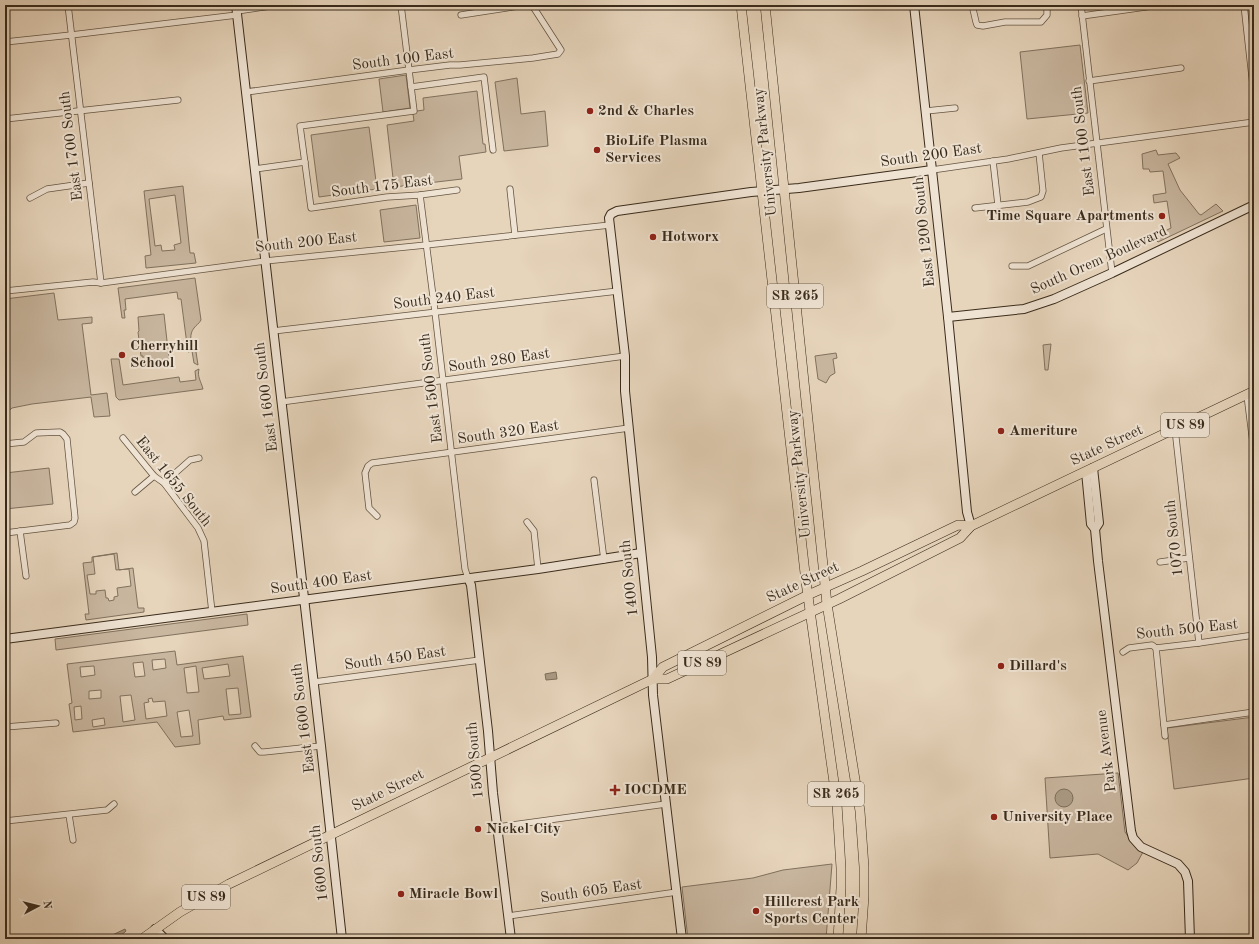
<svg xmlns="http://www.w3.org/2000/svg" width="1259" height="944" viewBox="0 0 1259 944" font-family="'Old Standard TT',serif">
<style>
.green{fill:#c9b7a0;stroke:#81715e;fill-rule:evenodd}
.water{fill:#ab9b85;stroke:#7d6e5b}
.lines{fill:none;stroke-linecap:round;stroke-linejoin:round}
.street-casing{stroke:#645543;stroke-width:7}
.secondary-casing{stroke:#392b1b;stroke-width:10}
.primary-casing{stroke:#392b1b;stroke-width:10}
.street{stroke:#efe3d3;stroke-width:5.5}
.secondary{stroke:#efe3d3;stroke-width:8}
.primary{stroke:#e6d4bb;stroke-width:9}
.poi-dot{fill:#8f2418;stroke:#efe3d3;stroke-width:1.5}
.labels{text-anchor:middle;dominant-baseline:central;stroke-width:4;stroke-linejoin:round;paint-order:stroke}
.shield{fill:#efe3d3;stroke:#706252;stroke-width:1}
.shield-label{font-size:14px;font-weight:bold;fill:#392b1b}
.street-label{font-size:15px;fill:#392b1b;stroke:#efe3d3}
.poi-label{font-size:15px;font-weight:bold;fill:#392b1b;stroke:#efe3d3;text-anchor:start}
</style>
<rect width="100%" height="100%" fill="#e6d4bb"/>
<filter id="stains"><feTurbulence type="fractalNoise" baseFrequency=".005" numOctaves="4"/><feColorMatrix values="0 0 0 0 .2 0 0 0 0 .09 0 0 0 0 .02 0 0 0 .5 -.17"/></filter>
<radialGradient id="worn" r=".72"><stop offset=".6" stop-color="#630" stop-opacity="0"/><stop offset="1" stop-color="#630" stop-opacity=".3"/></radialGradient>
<g class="green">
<path d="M1080 45 1088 113 1027 119 1020 52Z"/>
<path d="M406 75 410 108 383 112 379 79Z"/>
<path d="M517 78 521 114 545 111 548 146 504 151 495 82Z"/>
<path d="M477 91 483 144H485L486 152 459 156 462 179 394 187 387 125 414 121 413 114 417 111 424 110 423 98Z"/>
<path d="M369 127 377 189 319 197 311 135Z"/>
<path d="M1156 150 1158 155 1176 153 1180 158 1168 164 1180 190 1199 214 1201 215 1216 204 1223 211 1158 242 1154 238 1152 233 1165 231 1171 228 1167 201 1154 203 1153 195 1166 193 1163 171 1150 172 1149 169H1143L1142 154Z"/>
<path d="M183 186 190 253H194L196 263 146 268 145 256 151 255 144 191ZM175 195 181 243 174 245 175 250 162 251 161 245 155 246 149 199Z"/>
<path d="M416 205 420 238 384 242 380 210Z"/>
<path d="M195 278 201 320C199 324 196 325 194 328 189 334 191 342 192 349L196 352 198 365 194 363 192 351 188 352 181 299H178L177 292 125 299 126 310H124L125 318H122L118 288Z"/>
<path d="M54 293 58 320 92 317V323L82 324 91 395 107 393 110 416 94 417 91 397 32 404 12 408 5 414V299Z"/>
<path d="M164 314 169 359 143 362V356H141L138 332 139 331 138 317Z"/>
<path d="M1051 344 1048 370H1045L1043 345Z"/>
<path d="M836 353 837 358 833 359 835 373 830 376 826 383 818 379 815 356Z"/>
<path d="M119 359 123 385 179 377 180 382 196 380 195 371 199 369C197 377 201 381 203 389L119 400 116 397 111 359Z"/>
<path d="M49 468 53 504 5 509V473Z"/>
<path d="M117 553 119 570 133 568 138 608H144V612L86 620 85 614H89L83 563 92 562V557ZM114 554 116 570 129 569 131 586 117 588 118 596 114 597V600L109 601 108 598H106L105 590 96 591V594H90L87 575 95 574 93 557Z"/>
<path d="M247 614 248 625 56 650 55 639Z"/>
<path d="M175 651 177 665 243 656 251 717 224 720 223 716 198 720 200 744 175 747 157 722 73 732 69 704 72 703 67 664ZM165 659 166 668 153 670 152 660ZM143 662 145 676 135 677 133 663ZM228 664 230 676 204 679 202 668ZM94 666 95 675 81 677 80 667ZM196 666 199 692 187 693 184 668ZM238 688 241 714 229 715 226 689ZM101 690V698L89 699V691ZM131 695 135 720 123 722 120 696ZM152 698 153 702 165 701 167 716 146 719 144 703 149 702 148 699ZM81 706 82 719 75 720 74 707ZM189 710 193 736 181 737 177 712ZM104 718 105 725 93 727 92 720Z"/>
<path d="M1254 717V778L1174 789 1167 728Z"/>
<path d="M1118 773 1125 832 1133 843 1143 852 1137 863 1128 870 1098 854 1050 858 1045 778Z"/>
<path d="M832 864 826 939H688L682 887 753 878 783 870Z"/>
</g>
<g class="water">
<path d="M556 672 557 679 546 680 545 674Z"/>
<circle cx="1064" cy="798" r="9"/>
<path d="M125 929 126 931 117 939H104Z"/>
</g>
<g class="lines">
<g class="street-casing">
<g id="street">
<path d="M68 5 101 283"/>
<path d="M401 5 414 111 300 126 311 208 387 197 420 195 457 190"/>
<path d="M972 5 976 22 977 25 983 26 1005 22H1041L1047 15V5"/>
<path d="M1081 5 1112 273"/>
<path d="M1244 5 1254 95"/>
<path d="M237 11 278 5"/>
<path d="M461 15 525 5"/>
<path d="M1082 16 1160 5"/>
<path d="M5 42 71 35 237 15"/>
<path d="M1089 81 1181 68"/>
<path d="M411 87 484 77 493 150"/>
<path d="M246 92 409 70 450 65H460L533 58 558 54 561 50 532 5"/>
<path d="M926 111 955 108"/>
<path d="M5 119 178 100"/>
<path d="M993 161 998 205"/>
<path d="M255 169 305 162"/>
<path d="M932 170 1008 159 1061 148 1254 122"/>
<path d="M510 189 515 235"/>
<path d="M420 195 435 312 465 569 468 578"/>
<path d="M30 198 47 189 89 183"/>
<path d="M975 208 1028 202 1041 197 1043 191 1039 153"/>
<path d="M1012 266H1028L1106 229"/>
<path d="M5 291 93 282 101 283 265 261 426 245 610 225"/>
<path d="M273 331 618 291"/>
<path d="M1247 395 1254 452"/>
<path d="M281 402 625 356"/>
<path d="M1175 429 1199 643"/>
<path d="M123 438 154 476 164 483 198 528 204 541 212 612"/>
<path d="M5 444 24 442 36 433 60 432 63 434 67 439 75 518 74 522 70 525 5 533"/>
<path d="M594 480 604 560"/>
<path d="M164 483 190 460 199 458"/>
<path d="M135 492 154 476"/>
<path d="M377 516 369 508 365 473 368 466 372 463 629 428"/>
<path d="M527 522 534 531 538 569"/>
<path d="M20 531 26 576"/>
<path d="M1160 562 1189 558"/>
<path d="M1156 648 1165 736"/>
<path d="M1123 652 1129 648 1152 645 1156 648 1199 643 1254 635"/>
<path d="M314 682 480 660"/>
<path d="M1164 725 1254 712"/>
<path d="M5 727 56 723"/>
<path d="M255 746 260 752H264L321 746"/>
<path d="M69 815 73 840"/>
<path d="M5 821 107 810 114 804"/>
<path d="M497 827 666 804"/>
<path d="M508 916 677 892"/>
<path d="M5 928 6 939"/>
</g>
</g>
<g class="secondary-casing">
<g id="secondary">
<path d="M236 5 321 746 342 939"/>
<path d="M914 5 948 317 967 512 971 526"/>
<path d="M948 317 1024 309 1054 299 1112 273 1254 205"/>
<path d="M1093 468 1099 523 1095 529"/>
<path d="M1086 472 1091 524 1095 529 1098 561 1131 831 1133 838 1141 847 1178 864 1185 872 1188 881 1190 939"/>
<path d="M468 578 471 585 488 731 493 793 511 939"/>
<path d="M5 639 538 569 641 553"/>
<path d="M155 929 165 939"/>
<path d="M682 939 653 695 652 657 625 391V356L609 218 611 214 617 211 751 192 799 188 932 170"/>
</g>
</g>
<g class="primary-casing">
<g id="primary">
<path d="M741 5 806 582 837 804 841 868V888L838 939"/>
<path d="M765 5 827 604 860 811 864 867V896L861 939"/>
<path d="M653 679H667L839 599 960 538 971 526 1254 391"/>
<path d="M142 939 180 912 229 884 653 679 663 667 808 595 862 571 958 525 971 526"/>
</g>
</g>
<use href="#street" class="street"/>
<use href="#secondary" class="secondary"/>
<use href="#primary" class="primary"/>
</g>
<g class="poi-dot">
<circle cx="590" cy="111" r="4"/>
<circle cx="597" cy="150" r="4"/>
<circle cx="1162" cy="216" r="4"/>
<circle cx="653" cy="237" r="4"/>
<circle cx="122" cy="355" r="4"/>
<circle cx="1001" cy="431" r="4"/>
<circle cx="1001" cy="666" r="4"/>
<path d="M613 784h4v4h4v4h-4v4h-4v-4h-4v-4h4z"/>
<circle cx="994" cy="817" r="4"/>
<circle cx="478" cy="829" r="4"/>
<circle cx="401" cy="894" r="4"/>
<circle cx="756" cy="911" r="4"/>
</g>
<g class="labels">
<g class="shield">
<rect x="767" y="284" width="56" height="24" rx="3"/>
<rect x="1161" y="413" width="48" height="24" rx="3"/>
<rect x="678" y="651" width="48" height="24" rx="3"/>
<rect x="808" y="782" width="56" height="24" rx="3"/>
<rect x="182" y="885" width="48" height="24" rx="3"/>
</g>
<g class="shield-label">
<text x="795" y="296">SR 265</text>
<text x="1185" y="425">US 89</text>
<text x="702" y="663">US 89</text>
<text x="836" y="794">SR 265</text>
<text x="206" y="897">US 89</text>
</g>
<g class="street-label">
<text transform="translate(403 60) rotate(-7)">South 100 East</text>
<text transform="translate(1084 141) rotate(-97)">East 1100 South</text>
<text transform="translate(72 146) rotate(-97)">East 1700 South</text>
<text transform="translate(766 152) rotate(-96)">University Parkway</text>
<text transform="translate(931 156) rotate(-8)">South 200 East</text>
<text transform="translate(382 187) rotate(-7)">South 175 East</text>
<text transform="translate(925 232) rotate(-96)">East 1200 South</text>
<text transform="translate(306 243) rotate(-6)">South 200 East</text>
<text transform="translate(1099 261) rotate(-24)">South Orem Boulevard</text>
<text transform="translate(444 299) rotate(-7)">South 240 East</text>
<text transform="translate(499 361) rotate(-8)">South 280 East</text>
<text transform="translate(432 388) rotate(-97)">East 1500 South</text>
<text transform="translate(267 397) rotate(-97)">East 1600 South</text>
<text transform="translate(508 433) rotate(-8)">South 320 East</text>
<text transform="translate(1107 446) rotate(-25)">State Street</text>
<text transform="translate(800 474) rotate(-96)">University Parkway</text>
<text transform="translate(173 482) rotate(51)">East 1655 South</text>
<text transform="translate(1175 538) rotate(-96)">1070 South</text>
<text transform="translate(630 578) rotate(-96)">1400 South</text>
<text transform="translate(321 583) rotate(-8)">South 400 East</text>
<text transform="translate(803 583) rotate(-25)">State Street</text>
<text transform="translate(1187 630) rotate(-6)">South 500 East</text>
<text transform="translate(395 659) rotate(-8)">South 450 East</text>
<text transform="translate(304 718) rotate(-97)">East 1600 South</text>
<text transform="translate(1107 751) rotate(-97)">Park Avenue</text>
<text transform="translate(476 760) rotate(-95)">1500 South</text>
<text transform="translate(388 791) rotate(-26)">State Street</text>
<text transform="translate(320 863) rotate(-96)">1600 South</text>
<text transform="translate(591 892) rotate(-8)">South 605 East</text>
</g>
<g class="poi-label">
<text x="598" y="111">2nd &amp; Charles</text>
<text x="605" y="141">BioLife Plasma<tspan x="605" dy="17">Services</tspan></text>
<text x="1154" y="216" text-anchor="end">Time Square Apartments</text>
<text x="661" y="237">Hotworx</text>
<text x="130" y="346">Cherryhill<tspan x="130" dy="17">School</tspan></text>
<text x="1009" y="431">Ameriture</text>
<text x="1009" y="666">Dillard's</text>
<text x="624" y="790">IOCDME</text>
<text x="1002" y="817">University Place</text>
<text x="486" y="829">Nickel City</text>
<text x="409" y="894">Miracle Bowl</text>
<text x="764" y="902">Hillcrest Park<tspan x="764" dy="17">Sports Center</tspan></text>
</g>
</g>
<rect width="1259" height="944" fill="none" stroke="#e6d4bb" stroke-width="20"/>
<rect x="6" y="6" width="1247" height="932" fill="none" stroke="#392b1b" stroke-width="2"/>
<rect x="10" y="10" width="1239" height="924" fill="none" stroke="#392b1b"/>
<g transform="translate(38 906) rotate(83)" stroke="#efe3d3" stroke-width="3" paint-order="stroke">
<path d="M0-3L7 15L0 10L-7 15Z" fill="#392b1b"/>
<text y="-6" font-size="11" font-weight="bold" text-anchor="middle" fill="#392b1b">N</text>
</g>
<rect width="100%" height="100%" filter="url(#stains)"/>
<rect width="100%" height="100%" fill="url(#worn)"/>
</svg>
